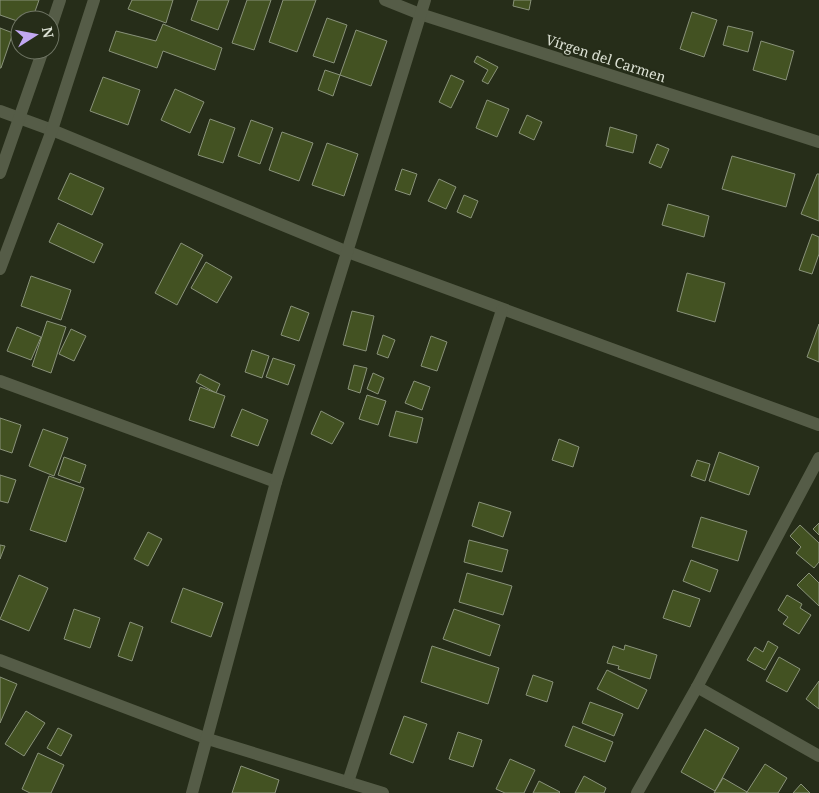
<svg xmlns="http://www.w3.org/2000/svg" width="819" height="793" viewBox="0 0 819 793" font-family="'Noto Serif',serif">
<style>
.building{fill:#435222;stroke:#89927a}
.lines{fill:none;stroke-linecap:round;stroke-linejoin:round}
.minor{stroke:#555c47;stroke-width:12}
.labels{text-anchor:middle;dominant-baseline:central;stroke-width:4;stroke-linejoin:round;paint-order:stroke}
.street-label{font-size:14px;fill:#dce1d4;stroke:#262d19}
</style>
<rect width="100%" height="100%" fill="#262d19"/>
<g class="building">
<path d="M0 0H39L32 20H20V22L0 15Z"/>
<path d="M132 0H173L166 23 128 9Z"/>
<path d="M198 0H229L218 30 191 20Z"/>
<path d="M247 0H271L254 50 232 43Z"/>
<path d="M283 0H316L297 52 269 42Z"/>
<path d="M514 0H531L529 10 513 6Z"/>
<path d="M692 12 717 20 704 57 680 49Z"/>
<path d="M327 18 347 25 334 63 313 56Z"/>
<path d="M163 24 222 48 215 70 163 51 157 68 109 51 116 31 156 41Z"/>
<path d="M728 26 753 32 748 52 723 45Z"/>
<path d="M0 28 13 33 1 68H0Z"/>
<path d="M356 30 387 41 371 86 340 75 333 96 318 90 325 70 340 75Z"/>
<path d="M761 41 794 51 786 80 753 70Z"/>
<path d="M477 56 498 67 488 84 482 81 488 70 474 62Z"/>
<path d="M451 75 464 81 451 108 439 102Z"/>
<path d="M103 77 140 90 128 125 90 111Z"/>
<path d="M175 89 204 102 190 133 161 120Z"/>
<path d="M487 100 509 109 497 137 476 128Z"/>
<path d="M527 115 542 122 534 140 519 133Z"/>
<path d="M210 119 235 128 223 163 198 155Z"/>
<path d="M251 120 273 128 260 164 238 156Z"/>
<path d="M610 127 637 135 633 153 606 146Z"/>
<path d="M282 132 313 143 299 181 269 170Z"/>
<path d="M327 143 358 154 344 196 312 185Z"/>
<path d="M657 144 669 149 661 168 649 163Z"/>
<path d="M732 156 795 174 786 207 722 189Z"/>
<path d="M402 169 417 174 410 195 395 190Z"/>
<path d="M70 173 104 188 92 215 58 199Z"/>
<path d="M817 174H819V221L801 214Z"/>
<path d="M439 179 456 187 446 209 428 201Z"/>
<path d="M464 195 478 201 471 218 457 212Z"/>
<path d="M668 204 709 216 704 237 662 225Z"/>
<path d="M58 223 103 244 94 263 49 242Z"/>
<path d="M812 234 819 237V254L812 274 799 270Z"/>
<path d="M181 243 203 255 177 305 155 293Z"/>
<path d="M206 262 232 277 217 303 191 288Z"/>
<path d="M687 273 725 283 715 322 677 311Z"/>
<path d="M31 276 71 290 61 320 21 306Z"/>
<path d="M291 306 309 313 299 341 281 335Z"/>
<path d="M352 311 374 316 366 351 343 345Z"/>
<path d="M47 321 66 327 51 373 32 366Z"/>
<path d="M819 324V362L807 357Z"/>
<path d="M17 327 41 337 31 360 7 351Z"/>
<path d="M71 329 86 336 74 361 59 354Z"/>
<path d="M383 335 395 340 388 358 377 354Z"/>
<path d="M431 336 447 342 437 371 421 366Z"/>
<path d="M252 350 269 356 262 378 245 372Z"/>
<path d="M273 358 295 365 288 385 266 377Z"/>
<path d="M354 365 367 368 360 393 348 389Z"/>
<path d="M373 373 384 378 378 394 367 389Z"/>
<path d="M200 374 220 384 216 393 196 382Z"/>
<path d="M414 381 430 387 422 410 405 403Z"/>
<path d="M200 387 225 396 214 428 189 420Z"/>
<path d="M367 395 386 401 378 425 359 419Z"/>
<path d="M242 409 268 420 258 446 231 436Z"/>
<path d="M321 411 344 423 332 444 311 434Z"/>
<path d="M396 411 423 418 417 443 389 436Z"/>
<path d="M0 418 21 425 12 453 0 449Z"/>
<path d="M43 429 68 438 54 476 29 466Z"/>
<path d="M559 439 579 447 573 467 552 460Z"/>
<path d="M719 452 759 467 749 495 709 481Z"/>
<path d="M64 457 86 465 80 483 58 475Z"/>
<path d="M697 460 710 464 705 481 691 476Z"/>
<path d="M0 475 16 480 8 503 0 501Z"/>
<path d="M49 476 84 488 66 542 30 530Z"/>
<path d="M479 502 511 512 503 537 472 526Z"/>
<path d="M701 517 747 531 738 561 692 547Z"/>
<path d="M819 523V535L813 529Z"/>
<path d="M800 525 819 543V562L814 568 796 553 801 547 790 536Z"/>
<path d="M148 532 162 539 148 566 134 559Z"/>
<path d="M469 540 508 550 502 572 464 562Z"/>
<path d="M0 545 5 546 0 559Z"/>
<path d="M691 560 718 570 710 592 683 581Z"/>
<path d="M467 573 512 586 503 615 459 602Z"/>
<path d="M809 573 819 583V606L797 585Z"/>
<path d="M19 575 48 588 29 631 0 619Z"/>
<path d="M183 588 223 603 211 637 171 622Z"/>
<path d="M673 590 700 599 690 627 663 618Z"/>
<path d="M787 595 802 604 800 608 811 615 799 634 783 624 788 617 778 610Z"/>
<path d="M74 609 100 618 90 648 64 639Z"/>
<path d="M454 609 500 625 490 656 443 639Z"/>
<path d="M130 622 143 627 132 661 118 656Z"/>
<path d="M768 641 778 647 765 670 747 660 755 647 763 652Z"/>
<path d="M625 645 657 655 650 679 618 669 619 666 607 663 613 646 624 650Z"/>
<path d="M432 646 499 668 488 704 421 682Z"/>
<path d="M779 657 800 669 787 692 766 681Z"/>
<path d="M607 670 647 690 638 709 597 689Z"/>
<path d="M533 675 553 682 547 702 526 695Z"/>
<path d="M0 677 17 684 0 723Z"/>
<path d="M819 681V709L806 699Z"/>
<path d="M590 702 623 714 614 736 582 723Z"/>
<path d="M26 711 45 723 24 756 5 744Z"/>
<path d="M404 716 427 724 413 763 390 754Z"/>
<path d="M573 726 613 742 605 762 565 746Z"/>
<path d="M58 728 72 735 61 756 47 748Z"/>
<path d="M705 729 739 748 715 791 681 772Z"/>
<path d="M458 732 482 740 473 767 449 759Z"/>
<path d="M38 753 64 765 51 793H30L22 789Z"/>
<path d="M510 759 535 770 524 793H505L496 789Z"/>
<path d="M765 764 787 778 778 793H749L747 792Z"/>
<path d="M241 766 279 780 275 793H232Z"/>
<path d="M584 776 606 788 604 793H575Z"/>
<path d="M723 778 747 792 746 793H714Z"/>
<path d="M539 781 560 792 559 793H533Z"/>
<path d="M801 784 810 793H793Z"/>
</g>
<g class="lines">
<g class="minor">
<path d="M385 0 420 14 819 142"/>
<path d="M50 30 60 0"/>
<path d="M0 111 52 130 348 252 819 425"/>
<path d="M0 173 43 50"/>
<path d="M0 269 52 130 94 0"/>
<path d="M0 381 276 482"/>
<path d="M0 660 208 739 383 793"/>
<path d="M697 687 819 756"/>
<path d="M348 782 502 310"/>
<path d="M192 793 276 482 425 0"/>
<path d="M637 793 697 687 819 458"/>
</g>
</g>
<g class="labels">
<g class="street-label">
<text transform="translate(606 58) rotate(18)">Vírgen del Carmen</text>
</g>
</g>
<g transform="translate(35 35) rotate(79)"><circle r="24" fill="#262d19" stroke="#6f7564"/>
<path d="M0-4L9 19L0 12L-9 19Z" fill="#c2a8f2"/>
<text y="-8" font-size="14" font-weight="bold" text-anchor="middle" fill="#dce1d4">N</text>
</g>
</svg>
